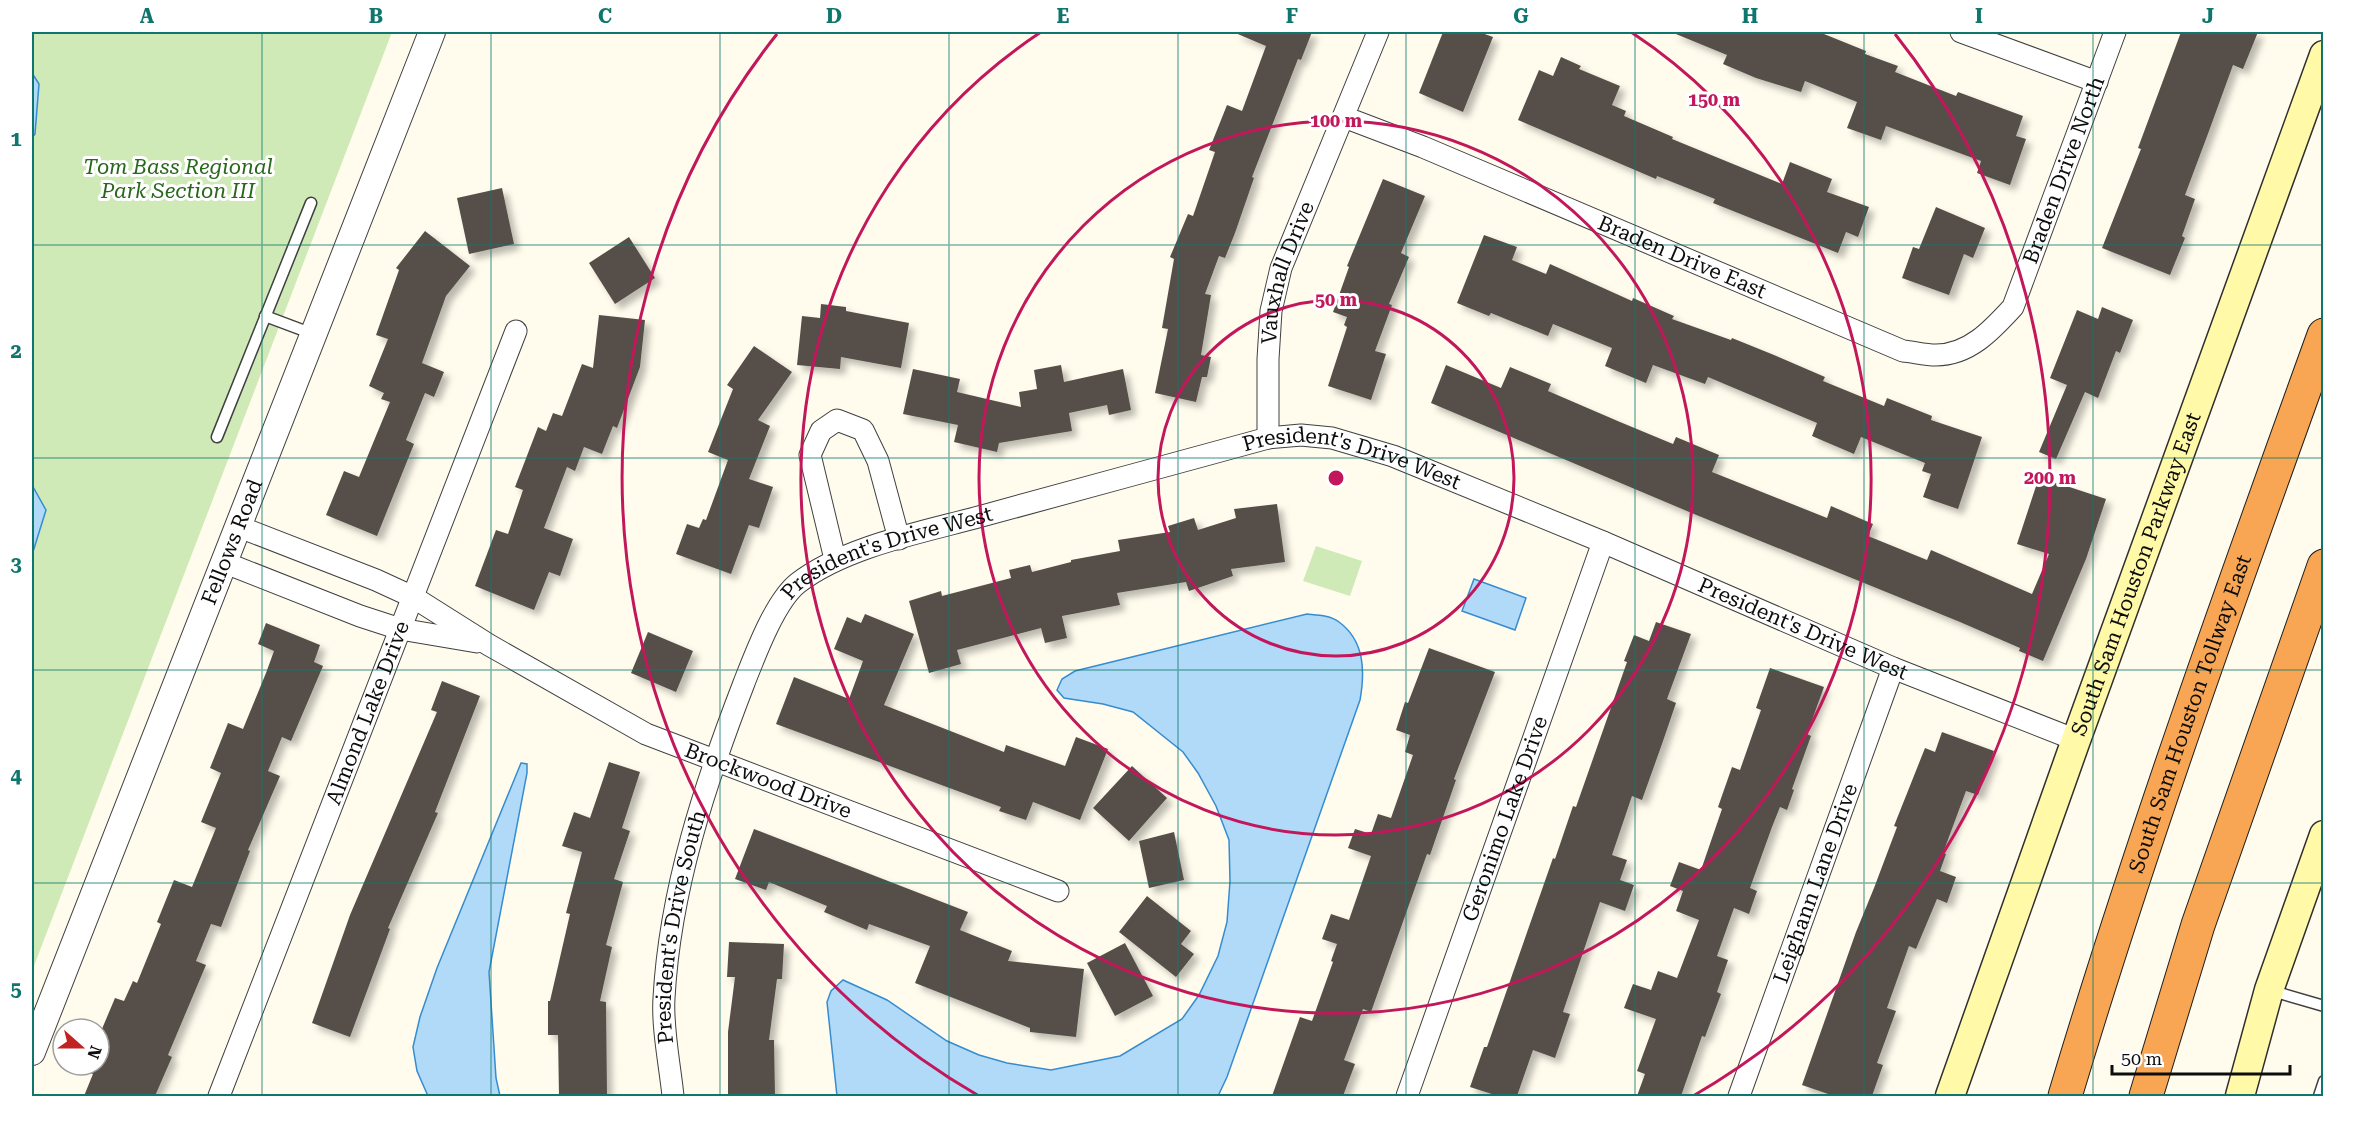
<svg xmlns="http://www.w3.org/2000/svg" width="2355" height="1128" viewBox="0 0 2355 1128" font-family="'Roboto Serif',serif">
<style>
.green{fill:#cfeab6}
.water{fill:#b1daf8;stroke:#368cd0;stroke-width:1.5}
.building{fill:#564f49;filter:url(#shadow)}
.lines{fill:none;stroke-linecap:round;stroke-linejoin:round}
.service-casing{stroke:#404040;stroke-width:13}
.minor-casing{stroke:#404040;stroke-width:23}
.tertiary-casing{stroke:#404040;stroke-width:28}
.secondary-casing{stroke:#2f2f2f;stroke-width:31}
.motorway-casing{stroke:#1e1e1e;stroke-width:35}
.service{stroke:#fff;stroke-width:10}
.minor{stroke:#fff;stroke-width:21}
.tertiary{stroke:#fff;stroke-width:26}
.secondary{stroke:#fff9a8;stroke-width:28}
.motorway{stroke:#f8a653;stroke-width:33}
.grid{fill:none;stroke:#0f766e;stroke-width:1.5;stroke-opacity:0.55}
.ring{fill:none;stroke:#c2185b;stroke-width:3}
.labels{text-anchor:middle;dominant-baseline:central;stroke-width:6;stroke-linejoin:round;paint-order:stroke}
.park-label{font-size:21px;font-style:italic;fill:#28671c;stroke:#fff}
.street-label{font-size:21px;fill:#0d0d0d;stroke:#fff}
.centre{fill:#c2185b;stroke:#fff;stroke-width:3}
.ring-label{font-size:18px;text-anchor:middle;font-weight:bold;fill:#c2185b;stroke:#fff;stroke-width:6;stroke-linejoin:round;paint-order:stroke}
.neatline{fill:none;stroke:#0f766e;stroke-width:2}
.grid-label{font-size:20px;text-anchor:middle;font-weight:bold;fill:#0f766e}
</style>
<defs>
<filter id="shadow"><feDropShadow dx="5.5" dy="5.5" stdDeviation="3" flood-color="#0004"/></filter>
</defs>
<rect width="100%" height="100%" fill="#fffced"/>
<g class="green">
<path d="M32 32H392L32 971Z"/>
<path d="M1316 546 1362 561 1350 596 1303 581Z"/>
</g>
<g class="water">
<path d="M32 73 39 84 35 134 32 138Z"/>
<path d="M32 485 46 510 32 555Z"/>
<path d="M1474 579 1526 598 1515 630 1462 611Z"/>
<path d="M1307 614C1317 615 1330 615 1339 622 1365 641 1365 672 1360 700L1227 1077 1218 1096H837L827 1002 831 991 843 980 887 1000 947 1041 979 1055 1007 1063 1051 1070 1120 1056 1182 1019 1199 995 1218 956 1227 922 1230 881 1229 840 1216 806 1198 773 1183 752 1133 712 1103 704 1064 698 1057 690 1062 679 1075 671Z"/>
<path d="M521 763 527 764V773L489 972 496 1078 500 1096H428L417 1071 413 1047 420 1017 437 968Z"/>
</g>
<g class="building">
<path d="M1233 32H1312L1301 60 1298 59 1252 177 1254 178 1235 233 1225 258 1219 256 1205 294 1211 295 1201 355 1211 357 1207 377H1202L1196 402 1155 393 1168 329 1162 328 1174 259 1170 257 1188 214 1193 216 1215 152 1209 150 1227 105 1242 111 1266 46Z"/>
<path d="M1443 32H1479L1493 37 1463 112 1419 93Z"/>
<path d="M1671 32H1819L1866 51 1865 54 1898 66 1895 72 1956 96 1958 92 2023 116 2016 136 2026 139 2010 185 1977 173 1981 161 1886 126 1881 140 1847 128 1857 102 1805 81 1801 92 1756 78 1723 64 1727 55Z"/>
<path d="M2181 32H2258L2243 69 2233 65 2209 131 2185 195 2195 199 2182 236 2185 238 2170 275 2102 248 2141 149 2138 148Z"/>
<path d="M1561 57 1581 66 1579 69 1620 86 1612 105 1626 111 1624 116 1673 137 1672 139 1782 184 1790 162 1832 179 1827 192 1869 207 1858 237 1846 232 1838 253 1713 203 1715 199 1657 176 1656 179 1518 120 1539 70 1553 76Z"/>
<path d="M1383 179 1425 196 1401 253 1409 257 1389 304 1392 305 1375 351 1386 354 1371 400 1328 386 1347 327 1344 325 1347 317 1333 312 1349 267 1347 266Z"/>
<path d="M502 188 514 244 469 254 457 198Z"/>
<path d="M1936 207 1985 228 1973 258 1964 254 1949 295 1902 278 1913 247 1919 249Z"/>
<path d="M425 231 470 266 446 296 422 363 444 372 434 397 425 393 406 440 414 444 377 536 326 515 344 471 359 477 390 402 381 399 384 393 369 386 388 339 376 335 399 270 396 268Z"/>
<path d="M1484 235 1517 247 1512 260 1546 274 1550 264 1632 301 1633 298 1674 316 1672 319 1731 340 1732 338 1774 355 1825 377 1823 381 1884 406 1887 398 1932 416 1931 420 1982 437 1958 509 1923 497 1931 474 1922 471 1925 463 1861 437 1854 454 1812 436 1817 423 1708 377 1705 384 1653 365 1646 383 1605 366 1612 348 1553 324 1548 336 1491 313 1489 316 1457 303Z"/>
<path d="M629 237 655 278 615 304 589 263Z"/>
<path d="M821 304 846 307V311L909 323 901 368 841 357 840 369 797 365 802 316 820 318Z"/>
<path d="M2102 307 2133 320 2120 353 2116 351 2098 398 2085 392 2056 459 2039 452 2067 385 2050 378 2077 310 2098 319Z"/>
<path d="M599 315 645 320 640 367 617 428 613 426 602 454 584 447 575 471 567 467 544 528 573 539 560 576 549 572 534 610 475 586 496 530 508 534 523 490 515 487 538 427 546 431 553 413 562 416 582 364 593 368Z"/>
<path d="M754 346 792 372 758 420 770 426 749 479 773 487 759 528 749 525 731 574 676 554 687 524 699 528 703 519 706 520 728 460 708 452 733 389 727 385Z"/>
<path d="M1061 365 1064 382 1123 369 1131 410 1109 415 1107 405 1069 413 1072 431 999 443 997 452 954 442 958 425 903 414 913 369 960 379 957 392 1021 407 1019 392 1037 389 1034 370Z"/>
<path d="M1446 365 1501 388 1510 367 1551 384 1548 391 1620 422 1673 444 1676 437 1719 455 1712 472 1827 518 1831 506 1873 524 1868 536 1927 560 1931 550 2032 594 2049 554 2017 544 2039 477 2106 499 2086 559 2043 661 2019 651 2020 648 1960 622 1694 514 1431 403Z"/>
<path d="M1277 504 1285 562 1231 569 1233 576 1189 591 1186 582 1117 593 1120 605 1062 616 1067 638 1045 643 1041 628 957 650 961 664 929 673 909 601 941 591 942 596 1011 578 1009 570 1030 565 1032 572 1071 562V560L1120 551 1118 540 1170 532 1168 526 1194 518 1198 530 1236 518 1234 509Z"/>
<path d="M865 614 914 634 884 705 1004 752 1006 745 1065 766 1076 737 1108 749 1080 820 1033 802 1026 820 999 811 1001 807 776 724 794 677 849 699 863 661 834 649 847 617 861 623Z"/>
<path d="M1656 622 1691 634 1667 699 1676 703 1662 744 1642 800 1632 796 1612 855 1627 860 1620 880 1634 885 1625 911 1600 902 1563 1012 1570 1014 1555 1058 1533 1050 1517 1096H1498L1470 1087 1484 1047H1487L1553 858 1555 859 1573 806 1576 807 1627 662 1624 661 1634 635 1649 641Z"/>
<path d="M266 623 320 645 314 662 323 666 291 741 282 737 268 771 280 776 248 850 250 851 221 927 211 924 196 961 206 965 168 1055 172 1057 155 1096H84L93 1074 90 1073 93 1065H99V1036L115 998 124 1001 133 981 137 983 161 924 157 922 174 880 192 887 216 828 201 822 221 773 210 768 228 723 243 729 266 673 274 651 258 644Z"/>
<path d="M648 632 693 651 676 692 631 673Z"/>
<path d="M1429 648 1495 672 1454 779 1456 780 1430 855 1427 854 1371 1012 1363 1009 1344 1060 1355 1064 1343 1096H1272L1300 1017 1312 1021 1333 962 1331 961 1337 944 1322 939 1331 914 1349 920 1371 856 1348 848 1355 829 1371 834 1378 814 1391 818 1413 755 1405 752 1410 735 1396 730 1405 702 1408 703Z"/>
<path d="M1770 668 1824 687 1807 734 1811 736 1792 789 1794 790 1787 810 1780 807 1772 827 1750 888 1757 891 1749 914 1734 908 1717 956 1728 960 1717 992 1721 994 1705 1037 1702 1036 1681 1096H1637L1645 1074 1637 1071 1656 1019 1624 1008 1633 984 1651 990 1658 971 1677 978 1699 920 1676 911 1683 891 1670 886 1679 862 1701 870 1722 809 1718 807 1732 767 1740 770 1761 710 1756 708Z"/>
<path d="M442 681 480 696 435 812 438 813 388 928 390 929 350 1037 312 1023 350 915 437 712 431 710Z"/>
<path d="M1942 732 1994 751 1978 795 1966 791 1943 853 1946 854 1940 871 1956 877 1947 903 1937 899 1916 949 1909 946 1887 1008 1896 1011 1877 1063 1883 1065 1872 1096H1834L1802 1085 1856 932 1874 888 1897 827 1894 826 1925 748 1935 752Z"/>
<path d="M609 762 640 772 622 828 630 831 614 879 623 882 606 945 612 947 600 1001 606 1002 607 1096H559L558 1035H548V1001H550L570 914 566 913 582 852 562 846 574 812 590 818Z"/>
<path d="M1132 766 1167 798 1129 841 1093 808Z"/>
<path d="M754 829 968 912 960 930 1012 951 1008 961 1084 969 1076 1037 1030 1032V1028L915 983 930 946 869 924 867 930 824 912 827 906 769 882 766 890 735 879Z"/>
<path d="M1174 832 1184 880 1149 888 1139 841Z"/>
<path d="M1147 896 1191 931 1181 944 1194 954 1176 977 1119 932Z"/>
<path d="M729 942 784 944 782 979H777L769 1040H774L775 1096H728V1032L735 977H727Z"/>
<path d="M1125 943 1153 996 1115 1016 1087 963Z"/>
</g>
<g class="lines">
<g class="service-casing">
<g id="service">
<path d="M265 316 313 334"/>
<path d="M217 437 311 203"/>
<path d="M2269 990 2324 1006"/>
<path d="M2319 1096 2324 1081"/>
</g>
</g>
<g class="minor-casing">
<g id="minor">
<path d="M1961 32 2097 82"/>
<path id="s1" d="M1344 117 1423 147 1903 351C1914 352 1925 355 1936 355 1969 355 1992 330 2013 307L2115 32"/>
<path id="s2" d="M1268 438V359L1271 311 1281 268 1378 32"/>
<path id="s3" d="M237 526 376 580 413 597 489 645 646 734 1058 891"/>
<path d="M835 559 810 455 821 431 837 420 863 430 878 461 899 539"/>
<path d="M223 562 360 616 400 629 477 642"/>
<path id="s4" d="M219 1096 516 331"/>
<path id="s5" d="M673 1096C670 1066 662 1028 664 998 670 889 705 784 744 683 755 655 775 601 798 583 846 546 924 532 982 516 1077 490 1173 464 1268 438L1301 435 1332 438 1393 456 1603 542 1893 668 2076 740"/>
<path id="s6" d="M1407 1096 1603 542"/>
<path id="s7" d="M1739 1096 1893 668"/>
</g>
</g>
<g class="tertiary-casing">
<g id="tertiary">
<path id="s8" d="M32 1052 432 32"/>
</g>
</g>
<g class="secondary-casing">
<g id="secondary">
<path id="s9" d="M1950 1096 2076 740 2324 55"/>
<path d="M2240 1096 2269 990 2324 835"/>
</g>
</g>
<g class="motorway-casing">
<g id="motorway">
<path id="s10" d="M2065 1096C2142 839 2233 587 2324 335"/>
<path d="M2146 1096 2198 925 2324 566"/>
</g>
</g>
<use href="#service" class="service"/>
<use href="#minor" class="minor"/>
<use href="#tertiary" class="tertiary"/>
<use href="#secondary" class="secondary"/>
<use href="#motorway" class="motorway"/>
</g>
<path class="grid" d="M262 32V1096M491 32V1096M720 32V1096M949 32V1096M1178 32V1096M1406 32V1096M1635 32V1096M1864 32V1096M2093 32V1096M32 245H2324M32 458H2324M32 670H2324M32 883H2324"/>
<g class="ring">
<circle cx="1336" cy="478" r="178"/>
<circle cx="1336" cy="478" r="357"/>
<path d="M1631 32A535 535 0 1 1 1041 32"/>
<path d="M979 1096A714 714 0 0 1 777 34M1895 34A714 714 0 0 1 1693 1096"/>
</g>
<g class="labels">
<g class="park-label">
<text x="178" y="167">Tom Bass Regional<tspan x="178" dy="24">Park Section III</tspan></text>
</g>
<g class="street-label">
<text stroke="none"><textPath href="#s1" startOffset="879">Braden Drive North</textPath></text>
<text stroke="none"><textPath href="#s1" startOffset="366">Braden Drive East</textPath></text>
<text stroke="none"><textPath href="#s2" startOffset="168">Vauxhall Drive</textPath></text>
<text stroke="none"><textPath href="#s5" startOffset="1120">President's Drive West</textPath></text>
<text stroke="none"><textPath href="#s8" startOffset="548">Fellows Road</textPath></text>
<text stroke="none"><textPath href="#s5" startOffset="634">President's Drive West</textPath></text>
<text stroke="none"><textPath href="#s9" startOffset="554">South Sam Houston Parkway East</textPath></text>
<text stroke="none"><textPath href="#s5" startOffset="1606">President's Drive West</textPath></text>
<text stroke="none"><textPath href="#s4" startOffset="411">Almond Lake Drive</textPath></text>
<text stroke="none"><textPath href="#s10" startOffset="402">South Sam Houston Tollway East</textPath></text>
<text stroke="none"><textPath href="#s3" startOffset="591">Brockwood Drive</textPath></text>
<text stroke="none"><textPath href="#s6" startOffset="294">Geronimo Lake Drive</textPath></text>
<text stroke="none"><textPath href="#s7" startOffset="226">Leighann Lane Drive</textPath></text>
<text stroke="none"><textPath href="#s5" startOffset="171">President's Drive South</textPath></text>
</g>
</g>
<circle cx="1336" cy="478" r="9" class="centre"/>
<g class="ring-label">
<text x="1714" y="106">150 m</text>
<text x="1336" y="127">100 m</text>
<text x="1336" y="306">50 m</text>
<text x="2050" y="484">200 m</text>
</g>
<rect width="2355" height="1128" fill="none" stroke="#ffffff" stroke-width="66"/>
<g transform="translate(81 1047) rotate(111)"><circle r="28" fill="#ffffff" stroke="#9e9e9e" stroke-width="1.5"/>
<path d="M0-4.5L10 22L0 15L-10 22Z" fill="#c12222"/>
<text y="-9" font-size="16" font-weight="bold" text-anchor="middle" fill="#0d0d0d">N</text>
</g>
<path d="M2112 1065v9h178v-9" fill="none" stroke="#0d0d0d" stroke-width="3"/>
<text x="2121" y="1065" font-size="18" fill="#0d0d0d" stroke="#ffffff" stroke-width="4.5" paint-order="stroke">50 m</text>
<rect x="33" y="33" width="2289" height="1062" class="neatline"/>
<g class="grid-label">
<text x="147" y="23">A</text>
<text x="376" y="23">B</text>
<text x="605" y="23">C</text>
<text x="834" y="23">D</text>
<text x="1063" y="23">E</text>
<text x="1292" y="23">F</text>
<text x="1521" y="23">G</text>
<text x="1750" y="23">H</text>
<text x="1979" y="23">I</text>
<text x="2208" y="23">J</text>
<text x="16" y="146">1</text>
<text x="16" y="358">2</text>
<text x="16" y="571">3</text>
<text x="16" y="783">4</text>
<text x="16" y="996">5</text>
</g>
</svg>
